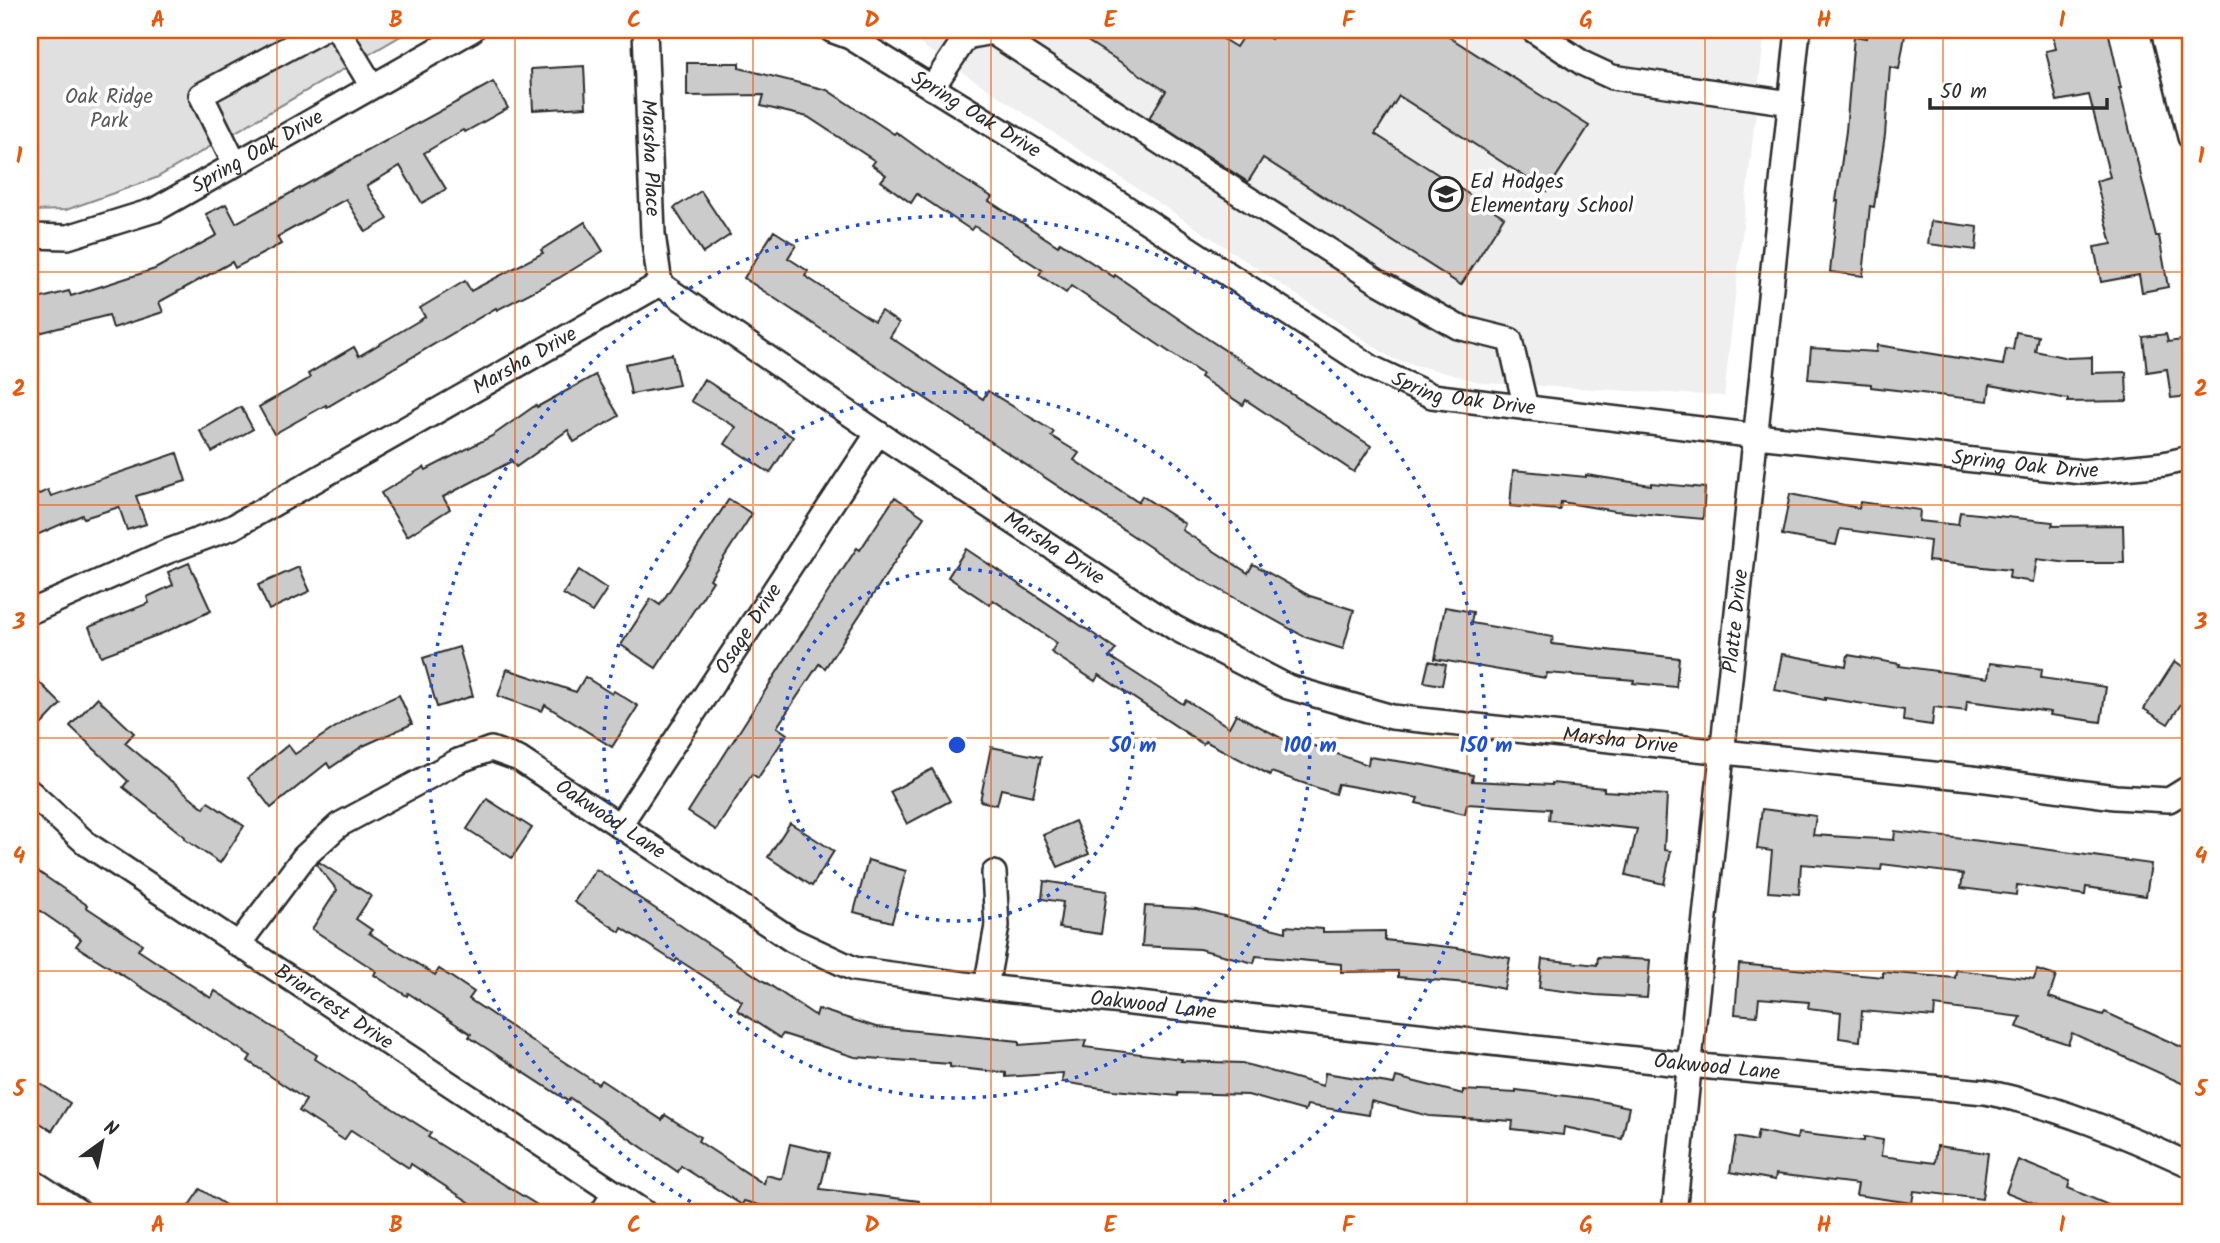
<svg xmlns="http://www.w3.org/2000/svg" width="2220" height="1243" viewBox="0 0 2220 1243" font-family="Kalam,sans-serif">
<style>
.built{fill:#efefef}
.green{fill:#e0e0e0;stroke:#868686;stroke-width:2}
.building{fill:#cbcbcb;stroke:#2b2b2b;stroke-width:2}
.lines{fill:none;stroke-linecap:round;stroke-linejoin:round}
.minor-casing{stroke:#2b2b2b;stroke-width:28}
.minor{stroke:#fff;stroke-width:23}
.grid{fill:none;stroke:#e8590c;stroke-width:2;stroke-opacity:0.55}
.ring{fill:none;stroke:#1d4ed8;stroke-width:3.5;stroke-dasharray:3.5 7}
.labels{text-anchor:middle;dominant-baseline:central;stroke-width:7;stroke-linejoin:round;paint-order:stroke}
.park-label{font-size:21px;fill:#585858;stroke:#fff}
.street-label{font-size:21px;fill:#2b2b2b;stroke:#fff}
.poi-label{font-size:21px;fill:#2b2b2b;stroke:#fff;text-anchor:start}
.centre{fill:#1d4ed8;stroke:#fff;stroke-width:3.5}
.ring-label{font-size:21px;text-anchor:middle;font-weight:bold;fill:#1d4ed8;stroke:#fff;stroke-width:7;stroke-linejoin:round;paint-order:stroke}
.neatline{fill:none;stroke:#e8590c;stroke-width:2.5}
.grid-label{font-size:23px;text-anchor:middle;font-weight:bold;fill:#e8590c}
</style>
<rect width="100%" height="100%" fill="#fff"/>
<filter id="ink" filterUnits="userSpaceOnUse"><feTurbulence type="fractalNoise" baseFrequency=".0143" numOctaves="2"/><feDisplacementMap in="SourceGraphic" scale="14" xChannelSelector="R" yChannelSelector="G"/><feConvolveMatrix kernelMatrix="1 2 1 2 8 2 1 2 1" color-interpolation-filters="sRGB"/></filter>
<g filter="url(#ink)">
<path class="built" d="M899 30H1765L1724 396 1483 383 1393 359Z"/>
<path class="green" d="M30 30H411L156 178 66 210 30 211Z"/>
<g class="building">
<path d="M1070 30H1208L1236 47 1247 30H1257L1271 39 1277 30H1438L1589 126 1547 191 1399 96 1375 134 1504 217 1461 285 1263 158 1248 182 1208 156 1149 118 1166 91Z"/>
<path d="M1868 30H1906L1899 69 1890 67 1885 135 1874 207 1870 206 1863 276 1830 272 1838 201H1836L1846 131 1854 36 1866 38Z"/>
<path d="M2052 30H2108L2121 88H2119L2156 236H2159L2168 287 2142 292 2139 275 2101 282 2094 247 2112 244 2096 181 2110 177 2089 95 2057 101 2046 51 2056 49Z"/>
<path d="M687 63H739V68L827 90 894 134 896 132 947 169 992 197 989 201 1058 246 1060 242 1114 277 1115 275 1208 339 1371 446 1354 472 1246 400 1243 405 1200 377 1202 374 1071 286 1066 293 1039 275 1042 270 974 226 971 230 917 194 911 203 881 181 886 175 872 165 875 161 808 117 761 106 764 95 687 96Z"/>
<path d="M584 66 586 107 533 110 531 69Z"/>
<path d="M493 82 508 108 465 132 463 130 424 153 446 189 422 203 400 166 367 186 388 219 366 232 346 199 277 237 281 244 235 268 232 262 159 302 163 312 113 328 109 315 35 334 30 313V301L69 291 71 296 155 269 217 235 206 214 226 204 236 223Z"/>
<path d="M701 191 730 235 703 253 674 208Z"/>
<path d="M1931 221 1978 227 1976 250 1928 244Z"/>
<path d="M585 222 603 251 559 278 497 310 496 308 327 407 326 405 274 434 259 407 310 378 308 374 354 347 359 356 425 317 420 308 465 281 471 291 543 253 541 250Z"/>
<path d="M774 231 796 245 788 258 808 271 805 276 874 321 881 311 899 323 890 337 983 399 988 391 1054 432 1051 436 1079 453 1074 460 1138 502 1142 496 1185 524 1182 530 1248 573 1253 564 1310 596 1354 610 1343 649 1305 637 1186 571 744 278Z"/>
<path d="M2016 332 2038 336 2035 351 2068 358 2092 357V373L2126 372 2127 401 2068 402V399L1990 385 1988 401 1871 387V384L1808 379 1811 348 1876 352 1877 345 2003 365 2006 349 2013 350Z"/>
<path d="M2166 334 2168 342 2190 339V396L2171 398 2167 369 2147 372 2143 337Z"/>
<path d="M672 354 679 385 631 394 625 364Z"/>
<path d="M595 375 619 416 574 442 568 430 516 467 512 461 443 497 450 509 407 536 381 493 424 467 426 470 492 436 536 405 537 407Z"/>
<path d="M704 379 793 437 770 473 725 444 736 427 691 401Z"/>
<path d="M241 407 253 429 212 452 200 431Z"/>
<path d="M177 453 186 481 136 496 146 524 127 530 119 507 84 518 82 515 30 538V498L48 490 51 496Z"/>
<path d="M1513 470 1586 477V475L1651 485V483L1705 488 1703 519 1615 511 1561 502 1560 510 1510 506Z"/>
<path d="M1790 494 1859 508 1860 502 1920 510 1919 521 1958 525 1960 512 2053 522 2052 526 2123 525 2124 563H2069L2037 559 2033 582 2009 578 2010 570 1928 561 1930 541 1840 529 1836 545 1782 535Z"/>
<path d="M895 497 924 517 825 668 819 664 777 727 787 734 758 778 752 774 716 830 688 812 821 603 857 548 860 550Z"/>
<path d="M729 499 752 514 710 579 713 581 656 668 621 645 651 599 660 605Z"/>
<path d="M966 549 1116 649 1110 657 1183 704 1186 700 1229 727 1236 714 1296 746 1298 740 1368 765 1369 757 1424 765 1473 775 1472 781 1552 785V783L1604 788V791L1667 795 1664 850 1671 851 1664 884 1626 875 1637 829 1549 820 1550 809 1467 804 1465 814 1416 803 1418 798 1338 784 1335 794 1271 772 1270 775 1205 741 1203 744 1099 675 1095 681 1051 652 1057 643 993 600 990 605 948 577Z"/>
<path d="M189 563 211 611 163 633 101 656 89 627 149 603 147 597 173 585 168 572Z"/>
<path d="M299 567 310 591 269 610 258 585Z"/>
<path d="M579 570 607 589 592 612 563 594Z"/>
<path d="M1445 607 1473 612 1471 623 1553 637 1552 644 1679 658 1676 687 1633 683 1634 680 1547 673 1546 678 1435 659Z"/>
<path d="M459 647 473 696 437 707 423 658Z"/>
<path d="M1782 654 1846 666 1848 655 1900 664 1899 666 1988 678 1990 663 2042 669 2041 678 2106 687 2101 722 2050 715 2051 712 1967 701 1966 711 1934 707 1932 725 1903 721 1904 710 1825 698V700L1775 690Z"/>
<path d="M1429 661 1446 665 1442 685 1424 682Z"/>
<path d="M2175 661 2190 672V690L2168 724 2144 709Z"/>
<path d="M507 669 576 692 585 677 612 694 614 691 638 706 612 747 545 705 542 711 498 696Z"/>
<path d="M30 673 61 704 39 727 30 718Z"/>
<path d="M399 695 412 724 363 746 330 768 327 763 271 808 248 778 288 745 295 754 354 715Z"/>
<path d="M97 698 134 733 125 743 204 808 208 802 244 826 220 863 184 839 185 837 123 787 128 781 70 726Z"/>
<path d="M991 747 1041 757 1033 796 1001 789 997 805 980 801Z"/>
<path d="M932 769 950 801 907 824 890 792Z"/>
<path d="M487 799 532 828 512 858 467 829Z"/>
<path d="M1762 809 1816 816 1813 835 1894 840 1895 831 2023 846 2151 864 2146 896 2086 887 2085 895 2017 885 2016 895 1961 888 1963 874 1882 864 1881 870 1801 864 1799 894 1768 892 1772 851 1757 849Z"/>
<path d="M1075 821 1089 854 1058 867 1043 835Z"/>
<path d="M790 823 834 851 812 886 768 857Z"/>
<path d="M868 860 906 871 892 922 854 912Z"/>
<path d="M319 862 371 896 356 919 372 930 369 933 435 975 439 969 474 992 469 999 532 1041 598 1084 601 1080 662 1120 665 1115 700 1137 698 1141 764 1184 766 1175 782 1179 790 1144 829 1153 820 1189 919 1201 918 1213H789L744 1201 742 1205 681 1166 678 1172 570 1098 568 1101 469 1037 471 1034 408 993 407 996 374 975 376 971 312 929 337 890 317 865Z"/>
<path d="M30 866 87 905 86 907 142 944 138 950 211 998 215 991 271 1026 317 1055 315 1059 431 1133 428 1137 550 1213H486L411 1164 409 1168 351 1130 344 1140 299 1111 306 1100 248 1061 251 1056 76 946 81 939 30 904Z"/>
<path d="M596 869 816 1016 818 1009 876 1027 1019 1041V1045L1086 1040 1084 1047 1182 1059 1181 1061 1242 1063 1323 1086 1325 1073 1394 1084 1396 1077 1463 1094V1090L1516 1093V1090L1591 1099 1629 1107 1622 1139 1564 1127 1563 1135 1512 1129 1513 1121 1429 1116 1371 1101 1369 1115 1307 1105 1305 1111 1248 1095 1178 1093V1096L1114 1090 1062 1082 1063 1073 1006 1077V1073L950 1067V1064L855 1057 783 1034 780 1038 737 1010 742 1001 677 959 675 962 622 928 620 932 574 902Z"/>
<path d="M1044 881 1107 891 1101 934 1059 928 1063 902 1042 899Z"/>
<path d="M1145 906 1197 909 1286 932V926L1323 929V932L1385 931V940L1458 948 1510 958 1504 989 1478 984 1398 977V971L1341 972V964L1256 956 1254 963 1199 949 1142 946Z"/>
<path d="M1598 957 1650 960 1647 998 1595 995 1539 988 1542 959 1597 965Z"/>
<path d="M1739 964 1883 977V972L1955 978 1956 970 2034 979 2037 970 2056 976 2049 997 2103 1015 2105 1012 2190 1051V1087L2072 1033 2068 1044 2017 1027 2021 1017 1935 1006 1934 1017 1862 1011 1860 1041 1839 1038 1841 1012 1808 1008 1809 1002 1759 998 1757 1016 1735 1014Z"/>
<path d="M30 1077 70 1103 52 1131 30 1116Z"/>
<path d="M1758 1131 1797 1139 1798 1133 1864 1141V1137L1883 1140 1881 1156 1935 1163 1937 1146 1988 1153 1982 1199 1914 1191 1912 1203 1856 1195 1858 1184 1776 1174 1775 1180 1730 1172 1736 1137 1756 1141Z"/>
<path d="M2018 1160 2070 1181 2068 1188 2127 1213H2059L2006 1192Z"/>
<path d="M200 1189 238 1213H184Z"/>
</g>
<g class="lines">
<g class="minor-casing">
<g id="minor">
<path d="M338 30 372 86"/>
<path id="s1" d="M645 30 653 234 660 284"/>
<path id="s2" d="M831 30 850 37 1108 196 1372 368 1432 396 1757 436 2082 472 2164 464 2190 458"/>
<path d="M1533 30 1584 64 1612 77 1791 103"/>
<path d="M2163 30 2190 137"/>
<path d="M932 88 966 37 992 32 1200 168 1380 283 1458 327 1510 340 1526 408"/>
<path d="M235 164 201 95 322 30"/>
<path id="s3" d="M30 236 68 237 155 210 472 30"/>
<path id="s4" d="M30 612 166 552 233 527 660 284 878 433 1175 628 1288 687 1392 717 1971 778 2115 797 2169 800 2190 787"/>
<path id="s5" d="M30 792 87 844 645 1213"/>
<path id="s6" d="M619 826 878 433"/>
<path id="s7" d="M238 945 304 857 339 825 458 761 491 749 519 759 792 940 854 969 986 987 1689 1065 1985 1092C2056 1106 2125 1135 2190 1165"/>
<path d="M986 987 997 926 994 873"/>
<path d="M30 1180 81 1213"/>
<path d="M602 1213 614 1194"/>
<path id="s8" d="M1674 1213 1798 30"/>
</g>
</g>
<use href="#minor" class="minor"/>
</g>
</g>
<path class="grid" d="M277 30V1213M515 30V1213M753 30V1213M991 30V1213M1229 30V1213M1467 30V1213M1705 30V1213M1943 30V1213M30 272H2190M30 505H2190M30 738H2190M30 971H2190"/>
<g class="ring">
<circle cx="957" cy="745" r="176"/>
<circle cx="957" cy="745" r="353"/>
<path d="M709 1212A529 529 0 1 1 1205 1212"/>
</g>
<defs>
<g id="school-ring" transform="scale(1.75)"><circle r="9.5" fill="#fff" stroke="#2b2b2b" stroke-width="1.5"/><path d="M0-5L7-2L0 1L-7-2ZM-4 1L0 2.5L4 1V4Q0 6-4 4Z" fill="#2b2b2b"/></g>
</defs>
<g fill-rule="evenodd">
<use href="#school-ring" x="1446" y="194"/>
</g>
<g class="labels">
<g class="park-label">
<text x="109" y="97">Oak Ridge<tspan x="109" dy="24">Park</tspan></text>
</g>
<g class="street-label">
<text stroke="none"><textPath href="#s2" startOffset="168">Spring Oak Drive</textPath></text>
<text stroke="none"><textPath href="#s3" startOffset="247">Spring Oak Drive</textPath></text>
<text stroke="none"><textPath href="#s1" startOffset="128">Marsha Place</textPath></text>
<text stroke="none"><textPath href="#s4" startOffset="556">Marsha Drive</textPath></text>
<text stroke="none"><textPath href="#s2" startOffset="735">Spring Oak Drive</textPath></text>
<text stroke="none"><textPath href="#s2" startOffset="1302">Spring Oak Drive</textPath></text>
<text stroke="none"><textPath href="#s4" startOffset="1186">Marsha Drive</textPath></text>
<text stroke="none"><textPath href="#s8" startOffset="595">Platte Drive</textPath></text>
<text stroke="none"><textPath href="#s6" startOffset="236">Osage Drive</textPath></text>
<text stroke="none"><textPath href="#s4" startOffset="1796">Marsha Drive</textPath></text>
<text stroke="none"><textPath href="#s7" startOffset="467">Oakwood Lane</textPath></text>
<text stroke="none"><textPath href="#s7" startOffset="1055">Oakwood Lane</textPath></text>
<text stroke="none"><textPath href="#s5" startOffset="373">Briarcrest Drive</textPath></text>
<text stroke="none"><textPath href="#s7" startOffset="1622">Oakwood Lane</textPath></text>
</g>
<g class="poi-label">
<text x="1470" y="182">Ed Hodges<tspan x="1470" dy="24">Elementary School</tspan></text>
</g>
</g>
<circle cx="957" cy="745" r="10" class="centre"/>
<g class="ring-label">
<text x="1133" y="752">50 m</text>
<text x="1310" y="752">100 m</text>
<text x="1486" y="752">150 m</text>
</g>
<rect width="2220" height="1243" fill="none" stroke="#fff" stroke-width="77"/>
<g transform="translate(102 1142) rotate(33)" stroke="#ffffff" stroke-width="5" paint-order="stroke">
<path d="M0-5L12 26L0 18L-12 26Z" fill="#2b2b2b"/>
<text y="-10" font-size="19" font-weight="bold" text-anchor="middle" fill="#2b2b2b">N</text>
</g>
<path d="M1930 98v10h177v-10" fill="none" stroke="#2b2b2b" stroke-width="3.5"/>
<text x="1940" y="98" font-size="21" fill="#2b2b2b" stroke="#ffffff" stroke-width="5" paint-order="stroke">50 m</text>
<rect x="38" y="38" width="2144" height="1166" class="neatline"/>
<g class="grid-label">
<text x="158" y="27">A</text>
<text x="396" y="27">B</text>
<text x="634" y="27">C</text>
<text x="872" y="27">D</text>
<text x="1110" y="27">E</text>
<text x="1348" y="27">F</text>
<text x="1586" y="27">G</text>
<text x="1824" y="27">H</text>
<text x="2062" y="27">I</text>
<text x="19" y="163">1</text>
<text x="2201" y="163">1</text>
<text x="19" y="396">2</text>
<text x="2201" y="396">2</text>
<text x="19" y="629">3</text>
<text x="2201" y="629">3</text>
<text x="19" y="863">4</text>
<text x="2201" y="863">4</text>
<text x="19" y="1096">5</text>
<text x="2201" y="1096">5</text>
<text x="158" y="1232">A</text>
<text x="396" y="1232">B</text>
<text x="634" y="1232">C</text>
<text x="872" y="1232">D</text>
<text x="1110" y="1232">E</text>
<text x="1348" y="1232">F</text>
<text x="1586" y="1232">G</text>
<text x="1824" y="1232">H</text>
<text x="2062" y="1232">I</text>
</g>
</svg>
